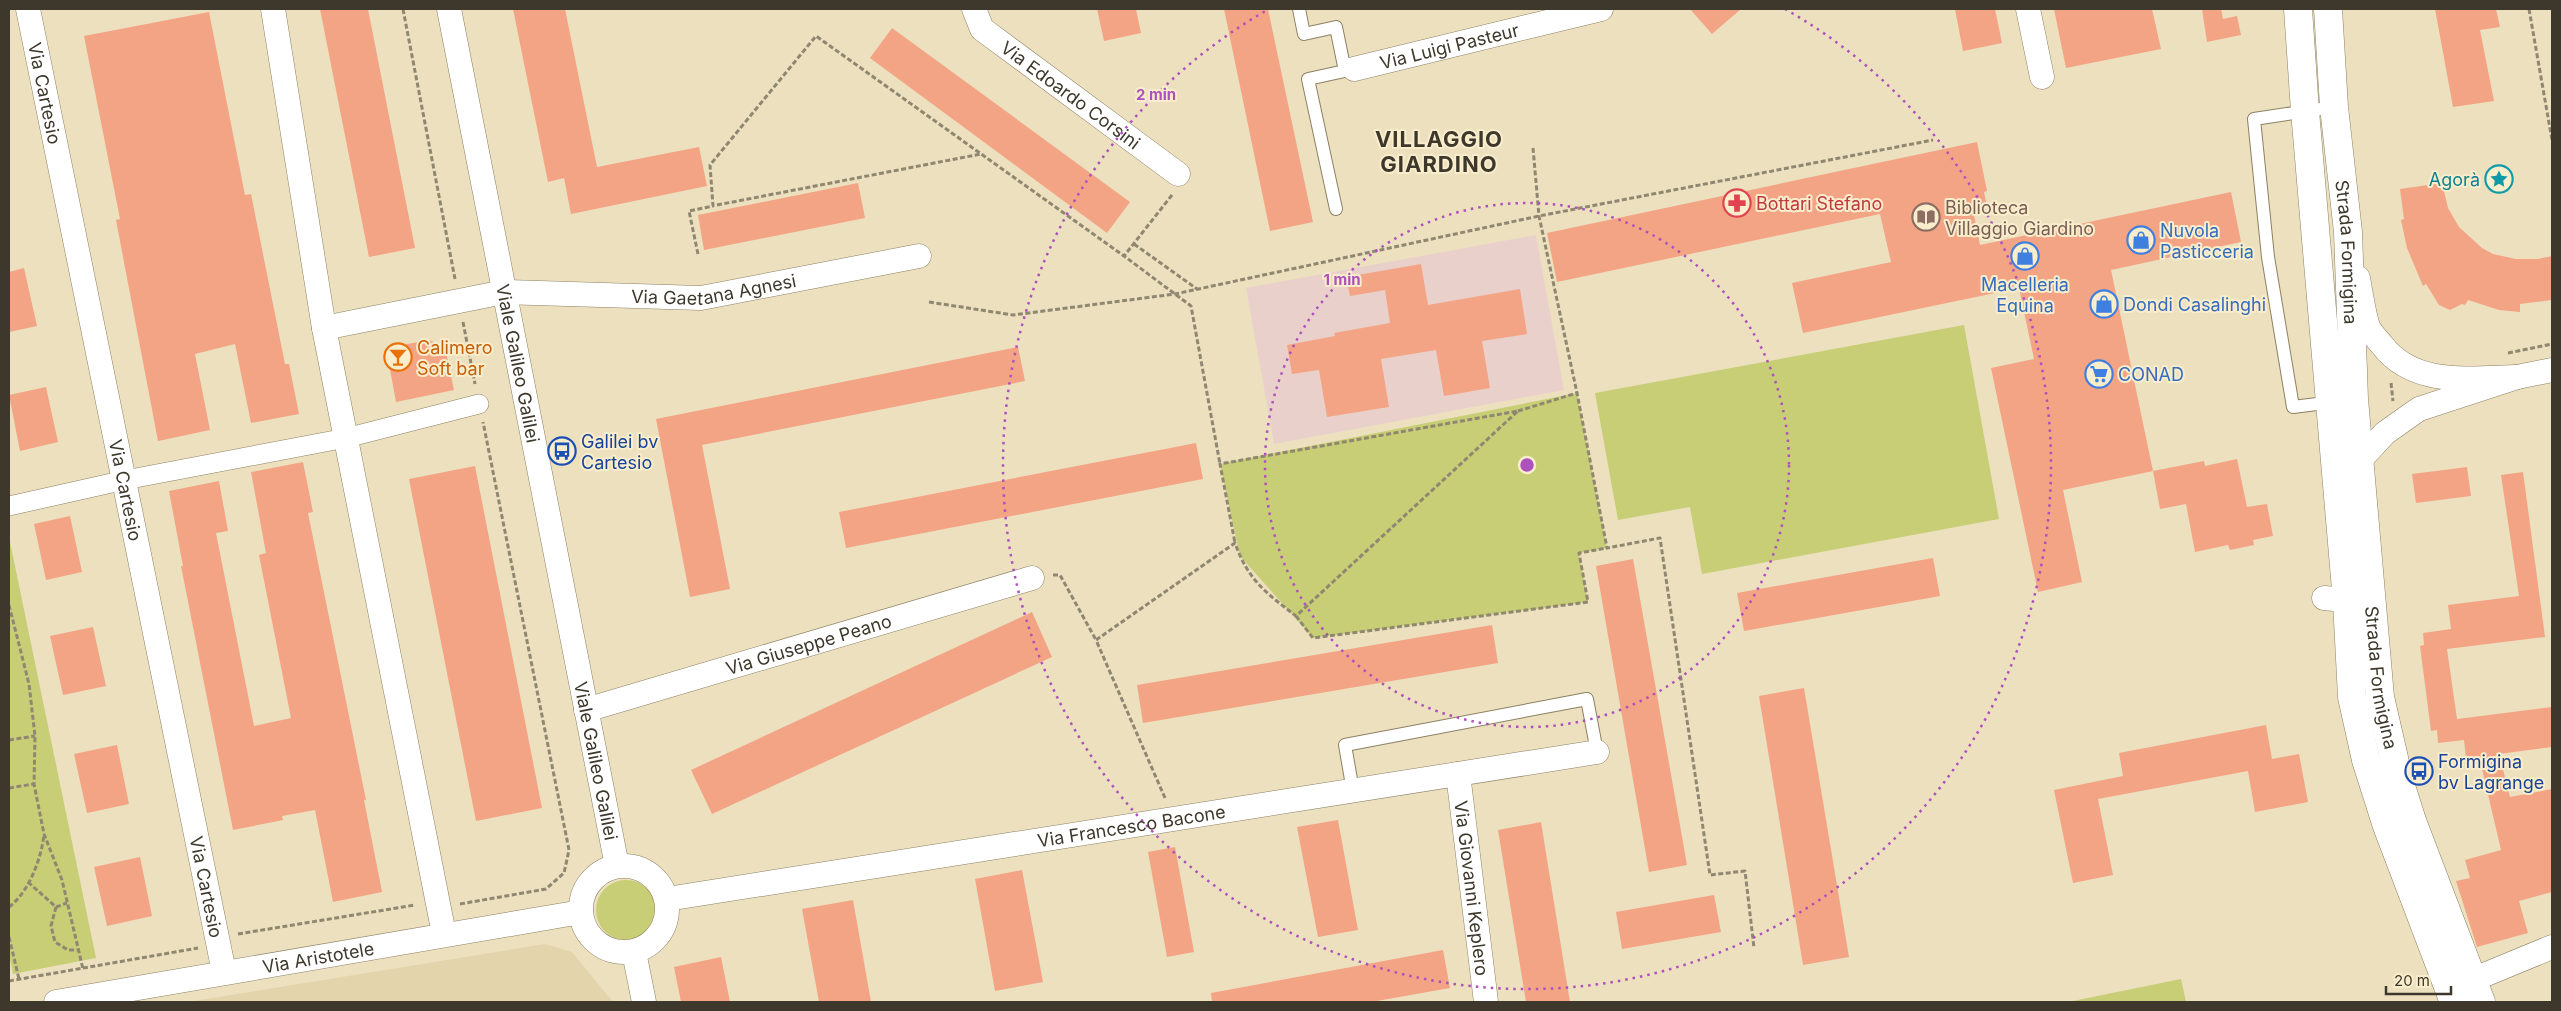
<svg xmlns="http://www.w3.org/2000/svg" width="2561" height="1011" viewBox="0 0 2561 1011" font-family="Inter,sans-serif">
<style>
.built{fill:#e3d4ac}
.education{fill:#ead0cb}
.green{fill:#c8ce76}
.building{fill:#f3a485}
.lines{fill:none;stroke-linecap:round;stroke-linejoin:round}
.service-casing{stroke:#8c8163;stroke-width:14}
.pedestrian-casing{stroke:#8c8163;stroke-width:20}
.minor-casing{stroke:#8c8163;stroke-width:25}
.tertiary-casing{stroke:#8c8163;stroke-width:29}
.path{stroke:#908771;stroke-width:3;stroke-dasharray:5 2.5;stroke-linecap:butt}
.service{stroke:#fff;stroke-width:12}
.pedestrian{stroke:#fff;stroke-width:19}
.minor{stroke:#fff;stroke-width:24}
.tertiary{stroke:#fff;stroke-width:28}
.ring{fill:none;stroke:#ad51bc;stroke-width:2.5;stroke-dasharray:2.5 5}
.labels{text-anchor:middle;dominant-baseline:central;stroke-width:4;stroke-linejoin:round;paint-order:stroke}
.street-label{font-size:18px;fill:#3d382b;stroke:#f9edcc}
.culture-label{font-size:18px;fill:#0d838f;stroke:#f9edcc;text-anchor:end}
.health-label{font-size:18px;fill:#be3a42;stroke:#f9edcc;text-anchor:start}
.education-label{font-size:18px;fill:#785e54;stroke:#f9edcc;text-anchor:start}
.shop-label{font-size:18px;fill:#366cbe;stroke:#f9edcc;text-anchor:start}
.food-label{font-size:18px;fill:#c56008;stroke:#f9edcc;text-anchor:start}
.transit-label{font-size:18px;fill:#164399;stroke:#f9edcc;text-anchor:start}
.district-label{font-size:22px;font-weight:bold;letter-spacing:1px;fill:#3d382b;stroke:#f9edcc}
.centre{fill:#ad51bc;stroke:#f9edcc;stroke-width:2.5}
.ring-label{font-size:15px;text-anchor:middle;font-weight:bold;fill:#ad51bc;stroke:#f9edcc;stroke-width:4;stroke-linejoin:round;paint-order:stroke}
</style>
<rect width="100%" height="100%" fill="#ece0bf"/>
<path class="built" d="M545 944 572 952 613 1002H188Z"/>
<path class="education" d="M1536 235 1564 390 1274 444 1246 288Z"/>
<g class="green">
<path d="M1964 325 1999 519 1702 574 1690 507 1618 520 1595 393Z"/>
<path d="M1577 393 1607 548 1579 553 1588 602 1313 638 1240 556 1220 464Z"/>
<path d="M9 537 96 958 13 974 9 954Z"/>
<circle cx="626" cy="910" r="30"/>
<path d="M2181 979 2186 1002H2068Z"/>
</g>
<g class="building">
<path d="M320 9H368L415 248 369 257Z"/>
<path d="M513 9H565L597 167 699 147 707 186 571 214 564 178 548 182Z"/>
<path d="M1097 9H1136L1141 33 1104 41Z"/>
<path d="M1224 9H1268L1313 222 1270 231Z"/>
<path d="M1690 9H1741L1712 34Z"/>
<path d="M1955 9H1995L2002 43 1963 51Z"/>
<path d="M2054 9H2152L2161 49 2066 68Z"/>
<path d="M2202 9H2221L2223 19 2237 16 2241 35 2207 42Z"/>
<path d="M2435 9H2496L2500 27 2480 30 2494 101 2453 107Z"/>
<path d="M209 12 245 195 251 194 285 364H289L299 414 251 423 235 344 195 354 210 430 158 441 116 220 120 219 84 36Z"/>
<path d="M892 28 1130 202 1107 233 870 58Z"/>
<path d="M1977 142 1987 191 1984 192 1986 202 1972 205 1980 245 2231 192 2241 242 2111 270 2153 471 2063 490 2082 582 2038 592 1991 368 2034 359 2019 288 1803 333 1792 283 1891 262 1880 214 1557 282 1547 233Z"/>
<path d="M858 183 865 218 704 250 698 215Z"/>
<path d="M2442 183 2448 208 2459 227 2482 248 2493 254 2516 259H2538L2552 256V300L2520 304V312L2499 310 2468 300 2465 305 2462 304 2450 310 2439 305 2426 284 2423 286 2407 248 2401 220 2404 219 2400 189Z"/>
<path d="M1421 264 1428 305 1520 289 1527 334 1482 341 1490 388 1444 396 1436 350 1381 359 1389 407 1327 417 1319 370 1292 374 1287 345 1335 336 1334 333 1390 323 1385 290 1350 296 1346 277Z"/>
<path d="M24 268 37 326 9 332V272Z"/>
<path d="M429 340 441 345 446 352 454 390 396 402 386 348Z"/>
<path d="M1018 347 1025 381 702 445 730 589 690 597 656 419Z"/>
<path d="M46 387 58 442 20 451 9 395Z"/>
<path d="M1196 443 1203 479 846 548 839 512Z"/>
<path d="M2237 459 2247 507 2267 504 2273 536 2253 540 2254 545 2230 550 2228 545 2195 552 2186 504 2160 509 2153 471 2204 461 2205 466Z"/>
<path d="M303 462 313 512 308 513 366 800H364L382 892 333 902 315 810 282 816 283 820 233 830 181 566H183L169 491 219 481 228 531 216 533 254 726 291 718 259 555 266 553 251 472Z"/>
<path d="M475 466 542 808 476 821 409 479Z"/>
<path d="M2467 467 2471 496 2416 503 2412 474Z"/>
<path d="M2523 472 2545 637 2447 649 2457 719 2552 707V747L2499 754 2510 797 2552 789V892L2519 901 2528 933 2477 947 2456 881 2470 878 2465 860 2501 850 2479 756 2466 758 2464 740 2438 743 2437 730 2431 731 2420 646 2424 645 2423 633 2451 629 2448 605 2519 596 2501 475Z"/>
<path d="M70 516 82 572 46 580 34 524Z"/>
<path d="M1933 558 1940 596 1744 631 1737 593Z"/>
<path d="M1633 559 1687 865 1649 872 1596 566Z"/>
<path d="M1032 612 1052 657 712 814 691 770Z"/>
<path d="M1492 625 1498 663 1143 723 1137 685Z"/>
<path d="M93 627 106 686 63 695 50 636Z"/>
<path d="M1804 688 1849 957 1803 965 1759 696Z"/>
<path d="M2266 725 2272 759 2299 754 2308 802 2255 812 2248 771 2098 799 2113 875 2073 883 2054 790 2123 776 2119 753Z"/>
<path d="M117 745 129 804 87 813 74 754Z"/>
<path d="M1338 820 1358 930 1318 937 1297 827Z"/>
<path d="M1541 822 1570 1002H1526L1498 830Z"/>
<path d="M1175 847 1194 952 1167 957 1148 852Z"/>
<path d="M140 857 152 916 107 926 94 867Z"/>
<path d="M1022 870 1043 982 995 991 975 879Z"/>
<path d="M1714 895 1721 932 1622 949 1616 912Z"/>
<path d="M853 900 871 1002H819L802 909Z"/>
<path d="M1443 950 1450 988 1371 1002H1212L1211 993Z"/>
<path d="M721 957 730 1002H681L674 967Z"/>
</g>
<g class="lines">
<g class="service-casing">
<g id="service">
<path d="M1299 9 1304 34 1336 27 1345 71"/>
<path d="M1336 209 1308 79 1354 69"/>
<path d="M2333 402 2293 407 2268 257 2254 119 2334 107"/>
<path d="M1353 791 1345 745 1587 699 1597 752"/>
</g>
</g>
<g class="pedestrian-casing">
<path id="pedestrian" d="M9 506 125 480 346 438 479 404"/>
</g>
<g class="minor-casing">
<g id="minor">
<path id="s1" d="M28 9 224 972"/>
<path d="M273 9 324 328 444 934"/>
<path id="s2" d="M449 9 617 866"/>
<path id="s3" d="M974 9 982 29 1178 174"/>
<path d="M2028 9 2042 77"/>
<path id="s4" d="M1354 69 1601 9"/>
<path d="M2358 278C2361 294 2363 311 2368 327 2371 333 2378 340 2382 345 2414 387 2470 378 2517 377"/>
<path id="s5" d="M324 328 504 292 701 298 919 256"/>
<path d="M2359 461 2385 433 2419 409 2517 377 2552 370"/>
<path d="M2324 598 2364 602"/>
<path id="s6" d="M586 710 1032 578"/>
<path id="s7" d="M1458 774 1486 1002"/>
<circle cx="624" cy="909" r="43"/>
<path id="s8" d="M667 899 1597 752"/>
<path d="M634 952 644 1002"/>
<path d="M2455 987 2552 947"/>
<path id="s9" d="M56 1002 581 912"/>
</g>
</g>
<g class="tertiary-casing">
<g id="tertiary">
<path d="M2298 9 2305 111 2347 601 2352 697 2366 760 2387 826 2454 1002"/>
<path id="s10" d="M2328 9 2334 107 2348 232 2354 399 2380 697 2399 780 2412 821 2481 1002"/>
</g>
</g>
<g class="path">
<path d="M403 9 455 279"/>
<path d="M2529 9 2552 140"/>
<path d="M1533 148 1539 216 1577 393"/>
<path d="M1172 195 1124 256 1191 306 1220 464"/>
<path d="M717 205 981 154"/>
<path d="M1134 244 1197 289"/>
<path d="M698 254 689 211 713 206 710 165 816 36 1124 256"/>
<path d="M929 302 1013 315 1175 294 1539 216 1933 140"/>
<path d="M463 322 475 384"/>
<path d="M2508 353 2552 344"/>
<path d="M2391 383 2393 401"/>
<path d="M1518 411 1577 393 1607 548 1660 538 1710 875 1745 871 1754 948"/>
<path d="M1053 575H1060L1096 640"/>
<path d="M9 605 29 684 35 736 34 784 44 834 62 880 83 969"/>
<path d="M1296 616 1313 638 1588 602 1579 553 1607 548"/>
<path d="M9 740 35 736"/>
<path d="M9 788 34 784"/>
<path d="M1165 798 1096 640 1235 543C1248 580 1266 593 1296 616L1518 411 1220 464 1235 543"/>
<path d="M28 882 56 907 51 926 55 942 68 950H78"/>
<path d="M460 904 546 889 564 873 569 850 483 422"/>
<path d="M9 907C29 892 41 859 44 835"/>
<path d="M56 907 67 903"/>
<path d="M238 934 415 905"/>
<path d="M9 937 19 979"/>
<path d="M9 981 198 948"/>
</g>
<use href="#service" class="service"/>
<use href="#pedestrian" class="pedestrian"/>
<use href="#minor" class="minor"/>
<use href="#tertiary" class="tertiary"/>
</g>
<g class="ring">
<circle cx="1527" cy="465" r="262"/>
<path d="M1785 9A524 524 0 1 1 1269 9"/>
</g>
<defs>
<g id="sight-ring" transform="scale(1.4375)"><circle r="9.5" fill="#f9edcc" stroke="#0f9aa8" stroke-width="1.5"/><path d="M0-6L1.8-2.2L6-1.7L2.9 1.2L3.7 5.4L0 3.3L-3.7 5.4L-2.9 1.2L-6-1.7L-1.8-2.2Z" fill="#0f9aa8"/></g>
<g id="pharmacy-ring" transform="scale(1.4375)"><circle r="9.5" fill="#f9edcc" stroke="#e0444e" stroke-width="1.5"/><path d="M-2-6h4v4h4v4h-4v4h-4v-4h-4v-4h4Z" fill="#e0444e"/></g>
<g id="library-ring" transform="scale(1.4375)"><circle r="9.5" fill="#f9edcc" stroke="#8d6e63" stroke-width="1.5"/><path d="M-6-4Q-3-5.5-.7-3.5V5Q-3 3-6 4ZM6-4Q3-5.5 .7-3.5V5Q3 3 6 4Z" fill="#8d6e63"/></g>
<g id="shop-ring" transform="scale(1.4375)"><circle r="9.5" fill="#f9edcc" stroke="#3f7fe0" stroke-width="1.5"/><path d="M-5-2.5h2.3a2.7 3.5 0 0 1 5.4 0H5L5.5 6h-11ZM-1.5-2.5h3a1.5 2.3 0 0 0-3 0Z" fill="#3f7fe0"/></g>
<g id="bar-ring" transform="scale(1.4375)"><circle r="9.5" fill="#f9edcc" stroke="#e8710a" stroke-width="1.5"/><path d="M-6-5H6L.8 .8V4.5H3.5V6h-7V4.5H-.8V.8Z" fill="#e8710a"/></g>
<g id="supermarket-ring" transform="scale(1.4375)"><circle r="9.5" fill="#f9edcc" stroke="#3f7fe0" stroke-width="1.5"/><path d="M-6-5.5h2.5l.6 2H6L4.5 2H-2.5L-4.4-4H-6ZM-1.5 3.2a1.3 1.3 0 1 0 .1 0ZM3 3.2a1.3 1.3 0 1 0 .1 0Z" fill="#3f7fe0"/></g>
<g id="bus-ring" transform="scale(1.4375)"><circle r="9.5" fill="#f9edcc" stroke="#1a4fb4" stroke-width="1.5"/><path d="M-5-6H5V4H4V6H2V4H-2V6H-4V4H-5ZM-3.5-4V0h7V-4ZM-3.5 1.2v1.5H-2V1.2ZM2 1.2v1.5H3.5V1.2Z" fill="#1a4fb4"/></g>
</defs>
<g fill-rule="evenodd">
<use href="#sight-ring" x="2499" y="179"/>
<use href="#pharmacy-ring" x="1737" y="203"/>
<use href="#library-ring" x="1926" y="217"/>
<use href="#shop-ring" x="2141" y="240"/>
<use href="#shop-ring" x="2025" y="256"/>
<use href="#shop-ring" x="2104" y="304"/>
<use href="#bar-ring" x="398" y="357"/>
<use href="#supermarket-ring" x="2099" y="374"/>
<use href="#bus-ring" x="562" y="451"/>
<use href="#bus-ring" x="2419" y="771"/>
</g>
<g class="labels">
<g class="street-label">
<text stroke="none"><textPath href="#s4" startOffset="98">Via Luigi Pasteur</textPath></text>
<text stroke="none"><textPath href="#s1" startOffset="86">Via Cartesio</textPath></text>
<text stroke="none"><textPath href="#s3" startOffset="132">Via Edoardo Corsini</textPath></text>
<text stroke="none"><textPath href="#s10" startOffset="244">Strada Formigina</textPath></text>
<text stroke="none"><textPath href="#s5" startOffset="394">Via Gaetana Agnesi</textPath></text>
<text stroke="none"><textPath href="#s2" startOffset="361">Viale Galileo Galilei</textPath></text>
<text stroke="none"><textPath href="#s1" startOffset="491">Via Cartesio</textPath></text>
<text stroke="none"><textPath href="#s6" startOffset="232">Via Giuseppe Peano</textPath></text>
<text stroke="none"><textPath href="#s10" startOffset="671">Strada Formigina</textPath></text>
<text stroke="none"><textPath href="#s2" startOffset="766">Viale Galileo Galilei</textPath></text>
<text stroke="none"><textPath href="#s8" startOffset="470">Via Francesco Bacone</textPath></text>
<text stroke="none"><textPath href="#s1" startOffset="896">Via Cartesio</textPath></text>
<text stroke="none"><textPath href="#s7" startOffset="115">Via Giovanni Keplero</textPath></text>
<text stroke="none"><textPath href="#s9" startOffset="266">Via Aristotele</textPath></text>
</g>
<g class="culture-label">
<text x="2480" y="179">Agorà</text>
</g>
<g class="health-label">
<text x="1756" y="203">Bottari Stefano</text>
</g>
<g class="education-label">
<text x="1945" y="207">Biblioteca<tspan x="1945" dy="21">Villaggio Giardino</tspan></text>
</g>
<g class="shop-label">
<text x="2160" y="230">Nuvola<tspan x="2160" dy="21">Pasticceria</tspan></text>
<text x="2025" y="284" text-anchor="middle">Macelleria<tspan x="2025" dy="21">Equina</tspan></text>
<text x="2123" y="304">Dondi Casalinghi</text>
<text x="2118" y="374">CONAD</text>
</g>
<g class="food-label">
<text x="417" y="347">Calimero<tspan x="417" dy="21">Soft bar</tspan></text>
</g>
<g class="transit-label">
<text x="581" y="441">Galilei bv<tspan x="581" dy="21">Cartesio</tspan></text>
<text x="2438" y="761">Formigina<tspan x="2438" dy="21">bv Lagrange</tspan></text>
</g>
<g class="district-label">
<text x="1439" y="139">VILLAGGIO<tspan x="1439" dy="25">GIARDINO</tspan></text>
</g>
</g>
<circle cx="1527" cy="465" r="8" class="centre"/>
<g class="ring-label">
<text x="1156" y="100">2 min</text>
<text x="1342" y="285">1 min</text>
</g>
<rect width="2561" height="1011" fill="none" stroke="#3d382b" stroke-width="20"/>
<path d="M2386 986v8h65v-8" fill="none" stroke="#3d382b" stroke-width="2.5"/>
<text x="2394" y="986" font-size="15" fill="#3d382b" stroke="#f9edcc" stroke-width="4" paint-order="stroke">20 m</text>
</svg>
